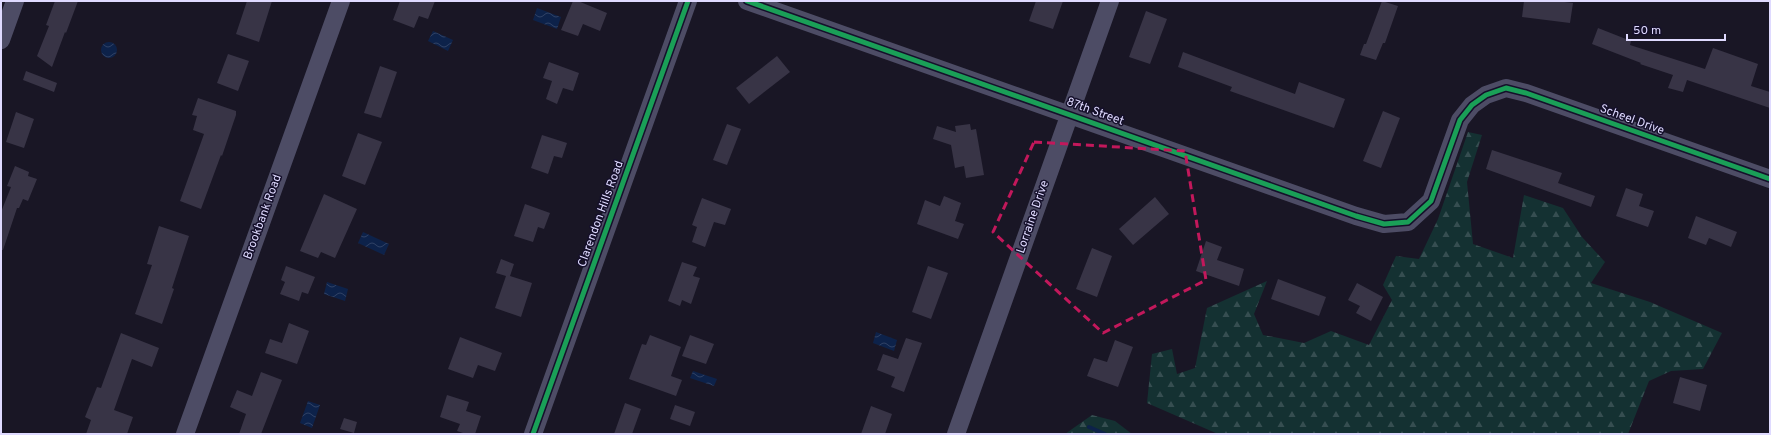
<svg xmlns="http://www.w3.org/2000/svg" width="1771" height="435" viewBox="0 0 1771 435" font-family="Overpass,sans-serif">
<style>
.forest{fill:url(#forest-firs)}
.water{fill:url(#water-waves)}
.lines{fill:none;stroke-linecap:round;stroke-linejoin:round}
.stream{stroke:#0d224a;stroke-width:4}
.building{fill:#383446}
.minor{stroke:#4d4c65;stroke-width:18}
.cycleway-casing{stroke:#15102b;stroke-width:8}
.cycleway{stroke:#1a9f57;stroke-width:5}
.marked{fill:none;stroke:#c2185b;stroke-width:3;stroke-dasharray:8 5;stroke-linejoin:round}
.labels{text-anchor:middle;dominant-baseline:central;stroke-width:3;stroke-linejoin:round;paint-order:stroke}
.street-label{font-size:12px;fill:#dfdaff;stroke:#15102b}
</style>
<defs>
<pattern id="forest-firs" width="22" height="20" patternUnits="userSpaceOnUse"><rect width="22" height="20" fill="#143132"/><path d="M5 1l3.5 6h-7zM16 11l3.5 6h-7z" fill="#364e51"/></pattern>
<pattern id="water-waves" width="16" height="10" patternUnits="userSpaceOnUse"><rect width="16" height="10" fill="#0d224a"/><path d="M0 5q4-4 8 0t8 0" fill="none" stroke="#304265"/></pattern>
</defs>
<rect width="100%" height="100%" fill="#191625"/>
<g class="forest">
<path d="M1468 132 1482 135 1467 182 1473 244 1513 258 1524 195 1563 208 1582 237 1605 262 1591 283 1650 302 1722 333 1703 369 1671 371 1649 381 1628 434H1218L1147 403 1152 354 1172 349 1177 374 1195 368 1207 308 1267 281 1254 314 1263 335 1304 343 1331 331 1369 345 1392 300 1383 285 1396 256 1419 259 1438 219Z"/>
<path d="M1092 415 1115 421 1132 434H1065Z"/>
</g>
<g class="water">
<path d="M537 8 561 17 557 29 533 20Z"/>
<path d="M433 31 453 40 448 51 428 41Z"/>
<circle cx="109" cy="50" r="8"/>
<path d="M363 232 389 244 384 255 358 243Z"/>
<path d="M327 282 348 289 345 301 324 294Z"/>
<path d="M876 332 897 340 894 351 873 343Z"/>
<path d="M693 371 717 379 714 386 690 378Z"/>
<path d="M308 401 320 405 312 428 300 423Z"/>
</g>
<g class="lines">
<path class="stream" d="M1089 427 1105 434"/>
</g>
<g class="building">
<path d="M55 1H78L66 33 65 32 52 67 37 56 49 26 46 25Z"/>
<path d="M247 1H272L259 42 236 34Z"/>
<path d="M400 1H435L428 19 419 16 414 28 393 20Z"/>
<path d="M573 1H578L607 13 600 31 583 24 578 36 561 30Z"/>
<path d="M1036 1H1063L1053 29 1029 21Z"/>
<path d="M1382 1 1398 6 1385 43H1383L1376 60 1360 55 1364 44H1366Z"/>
<path d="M1524 1H1556L1573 3 1570 23 1522 17Z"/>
<path d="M1146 11 1167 19 1150 64 1129 57Z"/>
<path d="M1598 28 1631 41 1630 45 1705 69 1713 48 1758 64 1751 86 1770 92V108L1687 80 1683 92 1668 88 1673 75 1640 64 1641 63 1592 44Z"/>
<path d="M1183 52 1295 94 1299 82 1345 99 1334 128 1230 91 1232 87 1178 67Z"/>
<path d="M228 54 249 61 238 91 217 83Z"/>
<path d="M777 56 790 72 749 104 736 88Z"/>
<path d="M549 62 579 73 573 91 563 88 557 104 546 99 552 81 543 78Z"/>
<path d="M380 66 397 72 381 118 364 113Z"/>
<path d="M26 71 57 83 54 92 23 80Z"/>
<path d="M198 98 236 111V115L222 156 221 155 201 209 180 201 204 134 193 130 197 116 192 115Z"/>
<path d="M1383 111 1400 118 1381 168 1363 161Z"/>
<path d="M16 112 34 119 24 148 6 142Z"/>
<path d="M727 124 741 129 727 165 713 160Z"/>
<path d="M970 124 971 130 976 129 984 175 966 178 964 166 955 168 951 145 933 139 937 126 956 132 955 126Z"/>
<path d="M358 133 382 142 365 185 342 176Z"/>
<path d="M542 135 567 143 562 158 554 156 548 174 531 168Z"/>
<path d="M1492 150 1562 173 1558 183 1595 196 1591 207 1486 169Z"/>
<path d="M15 166 29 172 28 176 37 179 28 201 23 199 19 208H17L3 250H1V212L11 187 7 186Z"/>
<path d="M1626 188 1643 194 1639 206 1654 211 1648 227 1616 216Z"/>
<path d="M324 194 357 209 335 258 321 252 318 258 300 251Z"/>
<path d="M944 196 961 203 955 221 964 224 958 239 917 224 925 200 940 206Z"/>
<path d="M1155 197 1169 214 1133 245 1119 229Z"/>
<path d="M702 198 731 209 725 225 714 222 705 247 692 242 697 227 692 225Z"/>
<path d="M525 204 550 213 544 229 538 227 533 242 514 236Z"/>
<path d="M1696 216 1737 232 1731 247 1709 238 1706 245 1688 238Z"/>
<path d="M159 226 189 236 172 288 174 289 162 324 135 314 152 265 147 264Z"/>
<path d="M1206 241 1222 247 1217 260 1244 269 1239 286 1196 271Z"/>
<path d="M1092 248 1112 256 1097 297 1076 289Z"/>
<path d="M501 259 514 264 510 276 532 283 521 317 495 308 506 276 496 273Z"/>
<path d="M682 262 697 267 693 276 700 278 691 304 682 300 680 306 668 301Z"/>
<path d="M286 266 315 277 308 294 302 292 299 301 280 294 285 282 281 280Z"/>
<path d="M928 266 948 273 931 319 912 312Z"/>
<path d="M1278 279 1326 297 1319 316 1271 299Z"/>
<path d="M1357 283 1383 297 1371 321 1356 313 1360 306 1348 300Z"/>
<path d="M289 323 309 331 297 364 265 353 270 339 282 343Z"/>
<path d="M121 333 159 348 152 367 132 359 114 410 133 417 127 434H86L91 420 85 417 97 387 101 388Z"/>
<path d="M650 335 681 347 671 376 682 380 676 396 629 379 642 344 646 345Z"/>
<path d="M690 335 714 344 706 364 682 356Z"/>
<path d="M460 337 502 353 495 371 478 365 473 378 448 369Z"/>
<path d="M906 338 922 343 904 392 891 387 895 377 877 370 883 354 898 359Z"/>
<path d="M1115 340 1133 347 1118 387 1087 376 1094 358 1107 362Z"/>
<path d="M261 372 282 380 261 434H239L246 414 230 407 237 390 252 396Z"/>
<path d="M1680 377 1707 385 1700 411 1673 403Z"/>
<path d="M447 395 469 402 466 411 481 416 475 434H466L457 431 460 424 440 417Z"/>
<path d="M625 403 641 409 632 434H614Z"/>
<path d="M675 405 695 412 690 426 670 419Z"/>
<path d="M871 406 892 414 885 434H861Z"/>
<path d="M344 418 357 422 354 433 340 429Z"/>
</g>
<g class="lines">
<g class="minor">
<path d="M747 1 1356 216 1384 224 1408 222 1431 201 1460 120 1472 105 1486 95 1506 88 1526 93 1770 179"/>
<path d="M1 40 15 1"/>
<path d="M185 434 341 1"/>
<path d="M533 434 688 1"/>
<path d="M956 434 1110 1"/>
</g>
<g class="cycleway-casing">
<g id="cycleway">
<path d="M747 1 1356 216 1384 224 1408 222 1431 201 1460 120 1472 105 1486 95 1506 88 1526 93 1770 179"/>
<path d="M533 434 688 1"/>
</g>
</g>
<use href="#cycleway" class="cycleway"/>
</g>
<path class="marked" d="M1034 142 1185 151 1206 280 1103 333 993 232Z"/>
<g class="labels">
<g class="street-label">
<text transform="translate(1095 112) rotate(20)">87th Street</text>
<text transform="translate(1632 120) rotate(20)">Scheel Drive</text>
<text transform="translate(601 214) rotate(-70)">Clarendon Hills Road</text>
<text transform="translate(263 217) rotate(-70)">Brookbank Road</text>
<text transform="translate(1033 217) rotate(-71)">Lorraine Drive</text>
</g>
</g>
<rect width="1771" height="435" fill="none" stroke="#dfdaff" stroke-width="4"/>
<path d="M1627 34v6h98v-6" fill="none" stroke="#dfdaff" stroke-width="2"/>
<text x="1633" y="34" font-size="12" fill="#dfdaff" stroke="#15102b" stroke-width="3" paint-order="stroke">50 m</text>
</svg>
